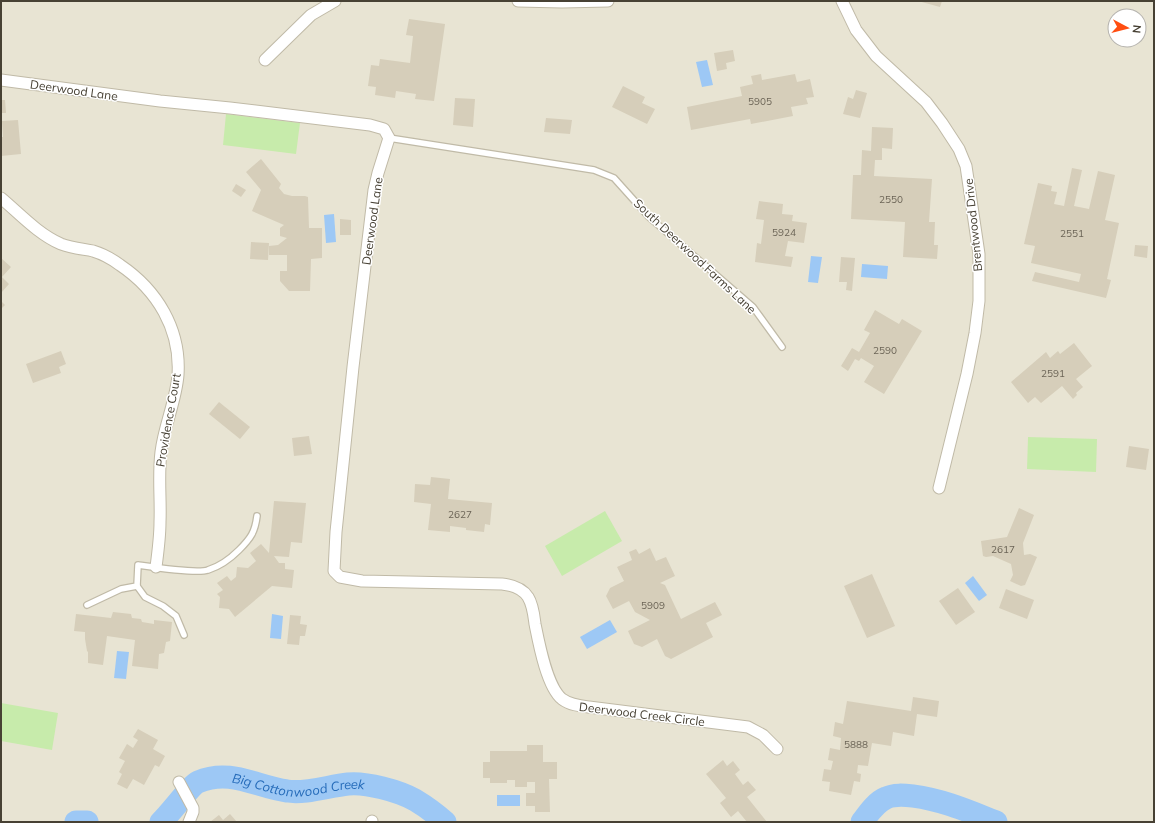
<svg xmlns="http://www.w3.org/2000/svg" width="1155" height="823" viewBox="0 0 1155 823" font-family="Mulish,sans-serif">
<style>
.residential{fill:#e8e4d3;fill-rule:evenodd}
.green{fill:#c7ebab}
.water{fill:#9dc8f5}
.lines{fill:none;stroke-linecap:round;stroke-linejoin:round}
.river{stroke:#9dc8f5;stroke-width:23}
.building{fill:#d6ceba}
.lane-casing{stroke:#c0baa7;stroke-width:8}
.street-casing{stroke:#c0baa7;stroke-width:13}
.lane{stroke:#fff;stroke-width:5.5}
.street{stroke:#fff;stroke-width:11}
.labels{text-anchor:middle;dominant-baseline:central;stroke-width:3;stroke-linejoin:round;paint-order:stroke}
.number-label{font-size:10px;fill:#6b6456}
.street-label{font-size:12px;fill:#474134;stroke:#fff}
.water-label{font-size:13px;font-style:italic;fill:#266cba;stroke:#fff}
</style>
<rect width="100%" height="100%" fill="#f4f1e5"/>
<path class="residential" d="M1 1H1154V822H1ZM1115 16H1139V40H1115Z"/>
<g class="green">
<path d="M226 114 300 123 296 154 223 145Z"/>
<path d="M1028 437 1097 439 1096 472 1027 469Z"/>
<path d="M605 511 622 541 562 576 545 546Z"/>
<path d="M1 703 58 713 52 750 1 741Z"/>
</g>
<g class="water">
<path d="M707 60 713 85 702 87 696 62Z"/>
<path d="M334 214 336 242 326 243 324 215Z"/>
<path d="M811 256 822 257 818 283 808 282Z"/>
<path d="M862 264 888 266 887 279 861 277Z"/>
<path d="M973 576 987 595 979 601 965 583Z"/>
<path d="M272 614 283 616 281 639 270 638Z"/>
<path d="M610 620 617 632 587 649 580 637Z"/>
<path d="M117 651 129 652 126 679 114 678Z"/>
<rect x="497" y="795" width="23" height="11"/>
</g>
<g class="lines">
<g class="river">
<path d="M76 822H87"/>
<path id="s1" d="M161 822C170 814 191 785 198 782 231 768 256 787 287 791 305 794 329 786 348 784 366 782 399 791 415 800 425 806 436 814 445 822"/>
<path d="M862 822C868 814 876 802 886 798 894 794 904 795 913 796 943 800 968 811 996 822"/>
</g>
</g>
<g class="building">
<path d="M918 1H942L940 7Z"/>
<path d="M409 19 445 24 434 101 415 99 416 94 396 91 395 98 375 95 376 87 368 86 371 65 379 66 380 59 410 63 413 36 406 35Z"/>
<path d="M733 50 735 61 726 63 727 69 717 71 714 53Z"/>
<path d="M761 74 762 80 795 74 797 82 810 79 814 97 806 98 808 104 791 107 793 116 751 124 750 119 691 130 687 107 742 96 740 87 753 84 751 76Z"/>
<path d="M623 86 645 97 642 103 655 109 647 124 612 107Z"/>
<path d="M856 90 867 93 860 118 843 114 848 97 853 99Z"/>
<path d="M455 98 475 99 473 127 453 125Z"/>
<path d="M1 100H5L6 113H1Z"/>
<path d="M546 118 572 120 570 134 544 132Z"/>
<path d="M18 120 21 154 1 156V137H3L2 121Z"/>
<path d="M872 127 893 128 892 149 882 148V160H875L874 176 932 179 929 222H935L934 245H938L937 259 903 257 905 222 851 219 853 175H861L862 150 871 151Z"/>
<path d="M261 159 281 184 279 188 284 194 292 196H305L308 197 309 228H322V258L311 259 310 291H289L280 281V271H287V255H269V246L278 245 287 238 280 236V228L284 225 252 211 261 190 246 172Z"/>
<path d="M1072 168 1082 170 1074 206 1089 209 1098 171 1115 175 1105 220 1119 223 1107 279 1111 280 1106 298 1032 281 1035 272 1079 282 1081 274 1031 263 1035 246 1024 244 1038 183 1052 186 1051 191 1057 192 1054 204 1064 206Z"/>
<path d="M236 184 246 190 241 197 232 191Z"/>
<path d="M759 201 783 204 782 214 793 215 792 221 807 223 804 243 788 241 785 256 793 257 791 267 755 262 757 243 761 244 764 220 756 219Z"/>
<path d="M340 219 351 220V235H340Z"/>
<path d="M251 242 269 243 268 260 250 259Z"/>
<path d="M1135 245 1148 246 1147 258 1134 256Z"/>
<path d="M841 257 855 258 852 291 846 290 847 282H839Z"/>
<path d="M1 258 11 267 2 277 9 284 1 293Z"/>
<path d="M1 301 5 305 1 309Z"/>
<path d="M875 310 899 324 902 319 922 331 884 394 864 382 874 366 861 358 859 361 855 359 848 371 841 366 852 348 859 352 870 333 864 330Z"/>
<path d="M1074 343 1092 366 1076 379 1083 387 1076 393 1077 395 1073 399 1062 386 1041 403 1035 397 1028 403 1011 382 1046 352 1050 358 1058 351 1060 354Z"/>
<path d="M61 351 66 364 59 367 61 373 33 383 26 364Z"/>
<path d="M219 402 250 427 240 439 209 414Z"/>
<path d="M309 436 312 454 294 456 292 438Z"/>
<path d="M1129 446 1149 449 1146 470 1126 467Z"/>
<path d="M431 477 450 479 448 499 492 503 490 525 485 524 484 532 466 530V528L450 526V532L428 530 431 504 414 502 415 484 430 485Z"/>
<path d="M274 501 306 503 302 543 291 542 289 557 274 556 279 563H285V569L294 570 292 588 272 586 235 617 229 609 219 608 220 597 217 594 223 590 217 583 227 576 231 581 236 577 237 567 248 568 256 561 250 553 261 544 269 553Z"/>
<path d="M1019 508 1034 515 1023 543 1024 555 1030 554 1037 557 1025 585 1021 586 1010 581 1013 575 1011 564 993 556 986 557 983 556 981 541 1007 537Z"/>
<path d="M650 548 656 561 666 557 675 576 660 583 665 585 681 619 715 602 722 615 706 623 713 637 671 659 665 656 657 639 642 647 634 644 628 631 650 620 635 612 629 601 613 609 606 596 610 588 624 581 617 567 632 560 629 552 636 549 639 554Z"/>
<path d="M872 574 895 626 867 638 844 586Z"/>
<path d="M958 588 975 612 956 625 939 601Z"/>
<path d="M1006 589 1034 600 1027 619 999 608Z"/>
<path d="M113 612 131 614 132 618 141 619 142 622 154 624V620L172 622 170 641 166 642 164 653 159 654 158 669 132 666 135 640 107 636 103 665 88 663V652L87 651 85 639V632L74 631 76 614 111 618Z"/>
<path d="M290 615 301 616 300 624 307 625 305 636H300L299 645 287 644Z"/>
<path d="M913 697 939 701 937 717 917 714 914 736 893 732 891 746 872 743 868 766 858 765 857 773 861 774 860 782 854 781 851 795 829 791 830 782 822 781 824 769 831 770 833 761 828 760 830 748 840 750 841 738 833 736 835 722 843 724 847 701 911 711Z"/>
<path d="M138 729 158 740 153 749 165 756 159 767 155 765 144 785 133 779 127 789 117 784 122 774 119 772 125 761 119 758 127 744 133 748 138 740 133 737Z"/>
<path d="M527 745H543V762H557V779H549L550 812H535V806H526V793H535V782H527V787H515V780H507V783H490V778H483V762H490V751H527Z"/>
<path d="M723 760 727 766 733 761 740 770 735 774 743 785 748 781 756 790 747 797 767 822H747L738 811 731 817 720 803 726 798 706 774Z"/>
<path d="M230 814 237 822H210L219 815 223 820Z"/>
</g>
<g class="lines">
<g class="lane-casing">
<g id="lane">
<path d="M389 138 594 170 614 178 649 217 753 307 782 347"/>
<path d="M137 586 145 597 163 606 176 616 184 635"/>
<path d="M87 605 121 589 137 586 138 565C152 567 197 574 208 570 221 566 230 559 239 550 251 538 255 532 257 516"/>
</g>
</g>
<g class="street-casing">
<g id="street">
<path d="M518 1 562 2 608 1"/>
<path d="M842 1 856 30 876 56 926 102 942 123 959 149 966 166 979 254V301L975 333 967 374 939 488"/>
<path d="M265 60 311 15 335 1"/>
<path d="M1 80 160 101 230 108 370 125 384 129 389 138 378 173 374 190 353 367 336 532 334 571 340 577 362 581 502 584C512 585 522 588 528 597 533 605 534 616 535 624 539 644 547 687 562 699 570 705 580 706 589 707L748 727 763 735 777 749"/>
<path d="M1 198C20 214 38 234 61 244 71 248 83 249 93 251 103 254 112 259 120 265 157 290 181 329 178 375 176 401 164 426 161 452 158 476 161 499 160 522 160 537 158 552 156 567"/>
<path d="M179 782 193 808V812L189 822"/>
<path d="M372 822V821"/>
</g>
</g>
<use href="#lane" class="lane"/>
<use href="#street" class="street"/>
</g>
<g class="labels">
<g class="number-label">
<text x="760" y="101">5905</text>
<text x="891" y="199">2550</text>
<text x="784" y="232">5924</text>
<text x="1072" y="233">2551</text>
<text x="885" y="350">2590</text>
<text x="1053" y="373">2591</text>
<text x="460" y="514">2627</text>
<text x="1003" y="549">2617</text>
<text x="653" y="605">5909</text>
<text x="856" y="744">5888</text>
</g>
<g class="street-label">
<text transform="translate(74 90) rotate(8)">Deerwood Lane</text>
<text transform="translate(372 221) rotate(-82)">Deerwood Lane</text>
<text transform="translate(973 225) rotate(-96)">Brentwood Drive</text>
<text transform="translate(695 256) rotate(43)">South Deerwood Farms Lane</text>
<text transform="translate(168 420) rotate(-80)">Providence Court</text>
<text transform="translate(642 714) rotate(7)">Deerwood Creek Circle</text>
</g>
<g class="water-label">
<text stroke="none"><textPath href="#s1" startOffset="157">Big Cottonwood Creek</textPath></text>
</g>
</g>
<rect width="1155" height="823" fill="none" stroke="#474134" stroke-width="4"/>
<g transform="translate(1127 28) rotate(97)"><circle r="19" fill="#ffffff" stroke="#b5b3ae"/>
<path d="M0-3L7 15L0 10L-7 15Z" fill="#ff4e11"/>
<text y="-6" font-size="11" font-weight="bold" text-anchor="middle" fill="#474134">N</text>
</g>
</svg>
